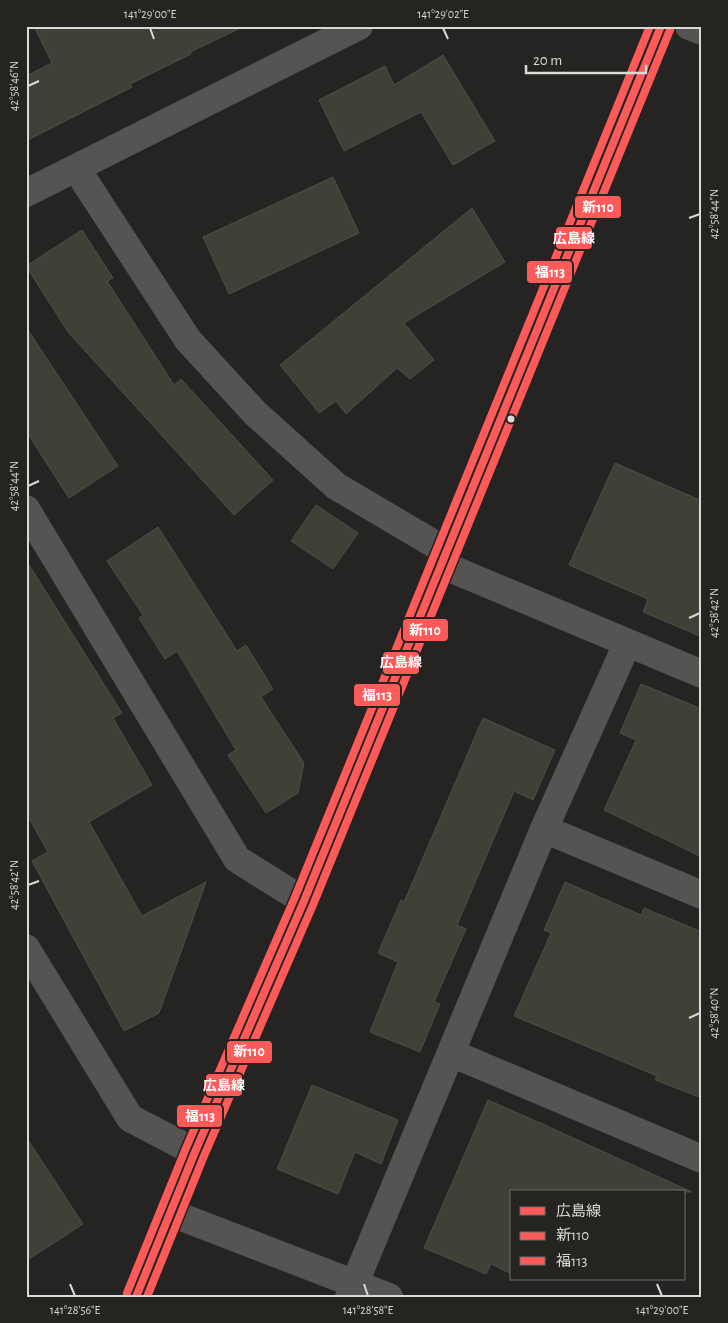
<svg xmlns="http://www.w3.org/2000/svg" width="728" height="1323" viewBox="0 0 728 1323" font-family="'Alegreya Sans','Noto Sans JP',sans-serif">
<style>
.building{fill:#404136;stroke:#4d4d4b}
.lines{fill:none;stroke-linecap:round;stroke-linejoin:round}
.street{stroke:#555453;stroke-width:28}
.secondary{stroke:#555453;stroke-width:28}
.bus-1-casing{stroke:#262421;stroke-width:11}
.bus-2-casing{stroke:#262421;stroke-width:11}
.bus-3-casing{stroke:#262421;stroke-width:11}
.bus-1{stroke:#ff5a5a;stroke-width:8}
.bus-2{stroke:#ff5a5a;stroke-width:8}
.bus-3{stroke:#ff5a5a;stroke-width:8}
.ticks{fill:none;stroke:#dad9d7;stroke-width:2}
.bus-dot{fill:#dad9d7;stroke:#262421;stroke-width:2}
.line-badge{stroke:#262421;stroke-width:2}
.badge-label{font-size:14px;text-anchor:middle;font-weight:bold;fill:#fff}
.neatline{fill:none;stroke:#dad9d7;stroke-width:2}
.ticks-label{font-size:12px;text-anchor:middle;fill:#dad9d7}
</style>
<rect width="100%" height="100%" fill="#252422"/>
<g class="building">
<path d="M34 26H245L190 52 191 54 130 84 132 87 26 141V76L52 63Z"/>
<path d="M443 55 495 141 453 165 421 112 344 151 319 100 385 66 394 85Z"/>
<path d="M333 177 359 233 229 294 203 237Z"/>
<path d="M472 208 505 262 404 323 434 360 410 379 397 368 346 414 336 401 319 413 280 365Z"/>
<path d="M82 230 113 278 107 281 174 385 181 379 273 480 234 515 68 332 26 266Z"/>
<path d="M26 327 118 466 69 498 26 431Z"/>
<path d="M615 463 702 501V637L643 612 648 599 569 565Z"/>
<path d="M316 505 358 533 333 569 291 541Z"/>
<path d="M158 527 237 651 246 645 273 689 261 697 304 763 298 793 266 813 228 755 236 750 177 651 165 659 139 618 143 615 107 561Z"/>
<path d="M26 560 122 713 113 718 152 785 89 822 142 916 206 882 159 1013 124 1031 32 861 48 852 26 813Z"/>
<path d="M641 684 702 709V857L604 810 636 740 620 733Z"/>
<path d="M483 718 555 750 533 800 514 791 457 925 466 929 434 1002 440 1004 420 1052 370 1032 398 962 378 953 401 900 404 902Z"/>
<path d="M565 882 641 915 644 908 702 932V1098L655 1080 657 1076 514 1016 551 933 544 930Z"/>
<path d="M312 1085 398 1120 381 1164 355 1152 338 1194 277 1169Z"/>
<path d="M488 1100 538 1122 692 1192H512V1274L491 1264 486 1274 424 1248Z"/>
<path d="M26 1137 83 1224 26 1261Z"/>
</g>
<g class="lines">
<g class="street">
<path d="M76 168 188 340 255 413 336 486 446 551"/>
<path d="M26 193 359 26"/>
<path d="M26 509 237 859 304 901"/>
<path d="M440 564 702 674"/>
<path d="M544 829 702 895"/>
<path d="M26 948 130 1118 195 1152"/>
<path d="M451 1053 702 1159"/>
<path d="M171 1213 389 1297"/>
<path d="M349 1297 544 829 627 644"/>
</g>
<g class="secondary">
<path d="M689 26 702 31"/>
<path d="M136 1297 195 1152 304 901 661 26"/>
</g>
<g class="bus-1-casing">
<path id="bus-1" d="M136 1297 195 1152 304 901 661 26"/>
</g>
<g class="bus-2-casing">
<path id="bus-2" d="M147 1297 204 1156 313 905 670 30"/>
</g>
<g class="bus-3-casing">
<path id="bus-3" d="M127 1293 186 1148 295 897 650 26"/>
</g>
<use href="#bus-1" class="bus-1"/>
<use href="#bus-2" class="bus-2"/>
<use href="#bus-3" class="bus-3"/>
</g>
<path class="ticks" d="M150 28 154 39M443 28 448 39M28 86 39 81M689 218 700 214M28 486 39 481M689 618 700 613M28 885 39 881M689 1018 700 1013M70 1284 75 1296M364 1284 368 1296M657 1284 662 1296"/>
<circle class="bus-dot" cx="511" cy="419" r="4.5"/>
<g class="line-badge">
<rect x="574" y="195" width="48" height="24" rx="5" fill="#ff5a5a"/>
<rect x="555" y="226" width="38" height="24" rx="5" fill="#ff5a5a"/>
<rect x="526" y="260" width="47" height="24" rx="5" fill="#ff5a5a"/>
<rect x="402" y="618" width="47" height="24" rx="5" fill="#ff5a5a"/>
<rect x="382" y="651" width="38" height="24" rx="5" fill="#ff5a5a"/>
<rect x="353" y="683" width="48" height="24" rx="5" fill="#ff5a5a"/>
<rect x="226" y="1040" width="47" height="24" rx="5" fill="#ff5a5a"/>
<rect x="205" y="1073" width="38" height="24" rx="5" fill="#ff5a5a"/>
<rect x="176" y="1104" width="47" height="24" rx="5" fill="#ff5a5a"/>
</g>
<g class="badge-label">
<text x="598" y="212">新110</text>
<text x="574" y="243">広島線</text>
<text x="550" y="277">福113</text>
<text x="425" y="635">新110</text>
<text x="401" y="667">広島線</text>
<text x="377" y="700">福113</text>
<text x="249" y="1056">新110</text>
<text x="224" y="1090">広島線</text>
<text x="200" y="1121">福113</text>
</g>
<rect width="728" height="1323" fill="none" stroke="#262421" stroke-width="55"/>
<rect x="510" y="1190" width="175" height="90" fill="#262421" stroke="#6e6c6a"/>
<rect x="520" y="1207" width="25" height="8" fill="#ff5a5a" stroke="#6e6c6a"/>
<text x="556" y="1216" font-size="15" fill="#dad9d7">広島線</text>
<rect x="520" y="1232" width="25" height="8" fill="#ff5a5a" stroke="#6e6c6a"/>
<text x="556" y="1240" font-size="15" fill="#dad9d7">新110</text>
<rect x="520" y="1257" width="25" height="8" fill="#ff5a5a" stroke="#6e6c6a"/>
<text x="556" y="1266" font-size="15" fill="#dad9d7">福113</text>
<path d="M526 65v8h120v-8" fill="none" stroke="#dad9d7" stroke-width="2.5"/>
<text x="533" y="65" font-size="15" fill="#dad9d7" stroke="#262421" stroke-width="4" paint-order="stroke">20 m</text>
<rect x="28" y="28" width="672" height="1268" class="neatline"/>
<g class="ticks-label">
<text x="150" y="18">141°29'00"E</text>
<text x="443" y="18">141°29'02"E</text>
<text transform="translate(14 86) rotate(-90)" y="4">42°58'46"N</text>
<text transform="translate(714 214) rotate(-90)" y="4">42°58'44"N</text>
<text transform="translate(14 486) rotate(-90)" y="4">42°58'44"N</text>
<text transform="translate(714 613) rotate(-90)" y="4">42°58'42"N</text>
<text transform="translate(14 885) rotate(-90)" y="4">42°58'42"N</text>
<text transform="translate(714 1013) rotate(-90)" y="4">42°58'40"N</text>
<text x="75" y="1314">141°28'56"E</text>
<text x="368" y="1314">141°28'58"E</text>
<text x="662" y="1314">141°29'00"E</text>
</g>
</svg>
